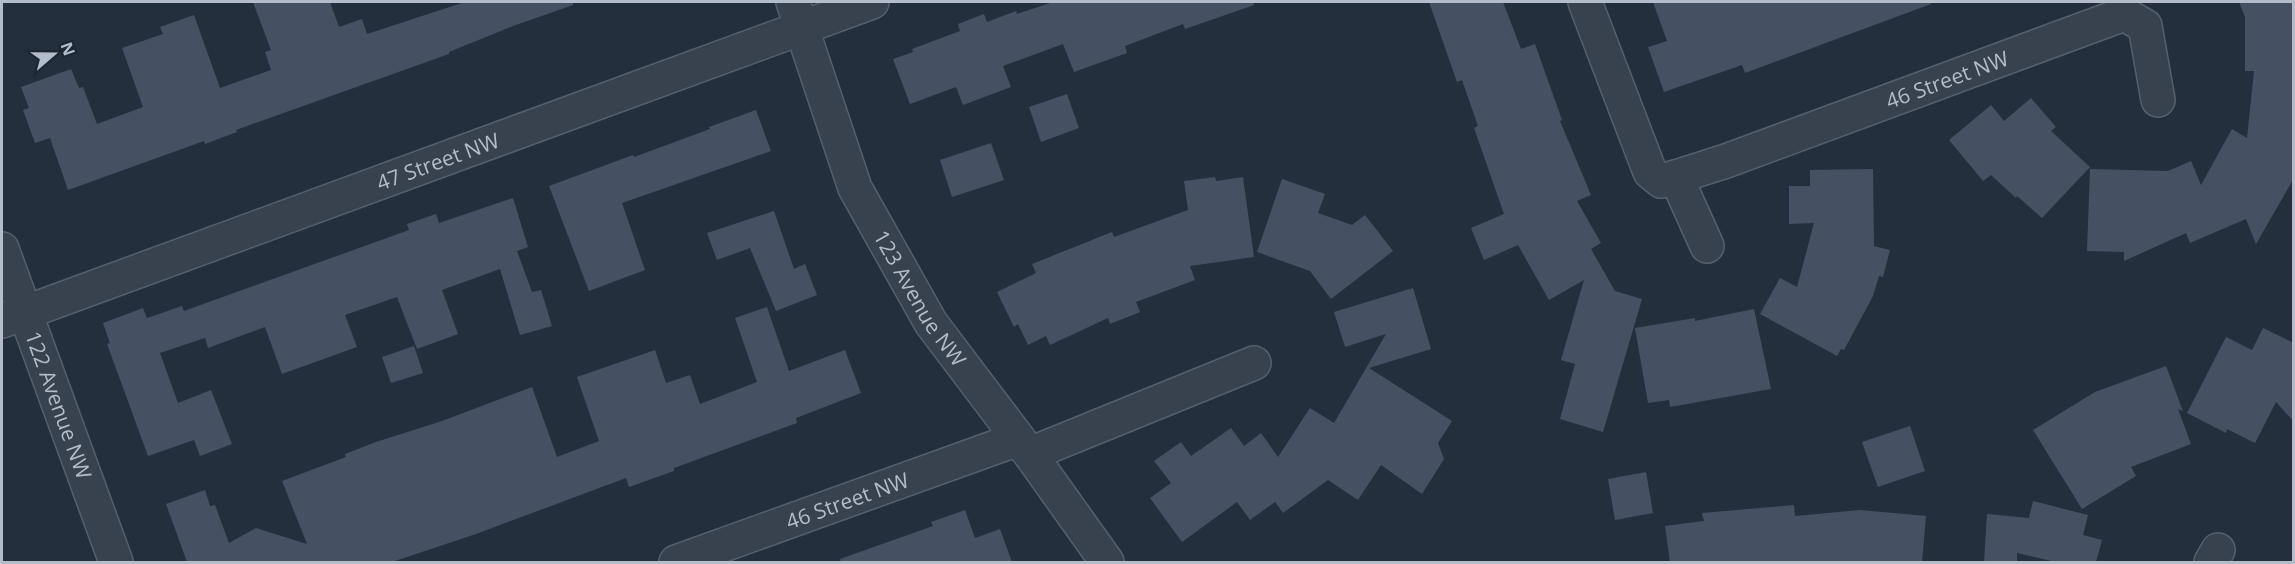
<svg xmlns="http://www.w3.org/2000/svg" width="2295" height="564" font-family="'Open Sans',sans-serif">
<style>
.building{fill:#455162}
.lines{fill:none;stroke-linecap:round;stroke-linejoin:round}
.minor-casing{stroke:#565f6c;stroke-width:36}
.minor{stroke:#38414e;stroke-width:33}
.labels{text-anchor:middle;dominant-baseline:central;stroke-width:6;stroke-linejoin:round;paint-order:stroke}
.street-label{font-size:21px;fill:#b4bcc9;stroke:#1d2633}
</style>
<rect width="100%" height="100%" fill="#242f3e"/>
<path class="building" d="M253,2H330L339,27L362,19L367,34L465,2H573V5L513,26L449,52V54L236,130L237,132L205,144L204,141L68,190L50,138L35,143L23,110L29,108L21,87L71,69L79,88L83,87L97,124L143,107L122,48L163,34L160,27L194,15L220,88L271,70L265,52L271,50Z
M1053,2H1253L1254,5L1185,29L1183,24L1125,46L1127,53L1074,72L1063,44L1003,66L1011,87L963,105L956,87L910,104L893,59L913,52L912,49L960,31L958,24L984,14L987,22L1016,11L1017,14Z
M1429,2H1503L1521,49L1535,44L1562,120L1560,121L1591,195L1577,201L1601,243L1591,249L1615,291L1642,299L1603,432L1560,419L1575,364L1561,360L1584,280L1549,300L1518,245L1484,260L1471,228L1504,214L1474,128L1478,126L1462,80L1457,82Z
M1653,2H1931V4L1745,73L1742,65L1664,92L1648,47L1667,41Z
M2239,2H2294V178L2256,244L2246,219L2190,243L2186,233L2124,261V252L2087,251L2090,169L2168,171L2191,161L2201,185L2232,129L2247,138L2254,71H2245V17Z
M1067,94L1079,128L1041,142L1029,107Z
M2031,98L2056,127L2051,131L2090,167L2042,218L2017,196L2016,198L1991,175L1983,181L1949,140L1991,105L2004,121Z
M756,110L771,151L622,203L645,270L589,291L549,186L633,155L634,157L710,129L709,127Z
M991,143L1004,180L952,197L940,160Z
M1873,169L1874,246L1890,250L1883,277L1879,276L1873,296L1844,350L1841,349L1837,356L1760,314L1780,278L1797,287L1814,223L1789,224V186H1810V170Z
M1215,177L1216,181L1243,177L1254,257L1190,266L1195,280L1136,302L1140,312L1110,324L1108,318L1050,345L1046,336L1028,345L1018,324L1014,327L997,292L1036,273L1032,264L1112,232L1114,237L1188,210L1184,181Z
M1282,179L1325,194L1318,213L1352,225L1365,215L1393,251L1331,299L1310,271L1257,252Z
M513,198L528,247L517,251L532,292L541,290L552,326L520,335L500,269L442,290L458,334L417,349L397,297L345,315L357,347L282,374L265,327L208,348L205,338L160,353L178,403L211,390L232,444L200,456L194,440L148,456L107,344L110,343L103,323L143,308L147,318L182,306L184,311L409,230L407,224L436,214L439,223Z
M774,211L794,269L805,264L817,295L776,311L750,248L717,260L707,233Z
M1413,288L1431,349L1369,368L1452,421L1438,443L1444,459L1422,494L1381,465L1358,500L1328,480L1283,513L1275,502L1250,520L1237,502L1182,542L1150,498L1171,483L1154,461L1181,442L1191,456L1231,428L1244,446L1261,433L1278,457L1310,408L1334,423L1386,334L1345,347L1334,312Z
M767,307L789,371L845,350L861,393L796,418L797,423L674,468V471L629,487L626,478L476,534L392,562H187L166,504L205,490L210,506L215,505L229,543L256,528L307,544L282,481L346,457L345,454L376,442L442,421L532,387L557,457L599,441L577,377L655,350L666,383L690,375L700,404L757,382L735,318Z
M1754,309L1771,389L1670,407L1669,400L1648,403L1635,328L1695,318V321Z
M2263,328L2294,343V422L2276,402L2255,443L2227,429L2226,433L2187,413L2226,337L2252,350Z
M414,346L423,373L391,383L382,357Z
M2166,366L2183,411L2178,409L2191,444L2131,467L2136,476L2082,509L2033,430L2095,392Z
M1910,426L1925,471L1878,487L1862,442Z
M1646,472L1653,513L1615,520L1608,479Z
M2033,501L2088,515L2083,535L2102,540L2096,562H2056L2017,553V562H1984L1987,514L2029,518Z
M1794,505L1795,516L1860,510L1926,516L1922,562H1670L1665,526L1704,521L1702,513Z
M965,510L975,538L1000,529L1012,562H841L840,559L933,526L931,522Z"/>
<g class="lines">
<defs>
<g id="minor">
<path id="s1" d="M793,2L855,188L882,236L931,323L1030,454L1107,562"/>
<path d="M1585,2L1650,172L1661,181L1676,177L1707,246"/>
<path id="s2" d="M1676,177L1726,161L2124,14L2145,26L2158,100"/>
<path id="s3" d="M2,249L116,562"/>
<path id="s4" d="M2,321L872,2"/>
<path d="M1030,454L1254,363"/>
<path id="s5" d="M676,562L1018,439"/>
<path d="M2211,562L2218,550"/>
</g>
</defs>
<use href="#minor" class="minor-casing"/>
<use href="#minor" class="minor"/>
</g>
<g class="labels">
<g class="street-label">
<text stroke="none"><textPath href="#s2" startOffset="288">46 Street NW</textPath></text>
<text stroke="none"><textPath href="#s4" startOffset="464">47 Street NW</textPath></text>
<text stroke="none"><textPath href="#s1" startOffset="324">123 Avenue NW</textPath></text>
<text stroke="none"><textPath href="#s3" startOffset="166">122 Avenue NW</textPath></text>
<text stroke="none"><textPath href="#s5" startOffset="182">46 Street NW</textPath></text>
</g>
</g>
<rect width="2295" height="564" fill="none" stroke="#b4bcc9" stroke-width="6"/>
<g transform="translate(54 54) rotate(70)" stroke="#1d2633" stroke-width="4.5" paint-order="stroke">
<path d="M0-4.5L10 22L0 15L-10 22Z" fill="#b4bcc9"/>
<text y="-9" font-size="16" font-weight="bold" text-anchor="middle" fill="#b4bcc9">N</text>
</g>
</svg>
